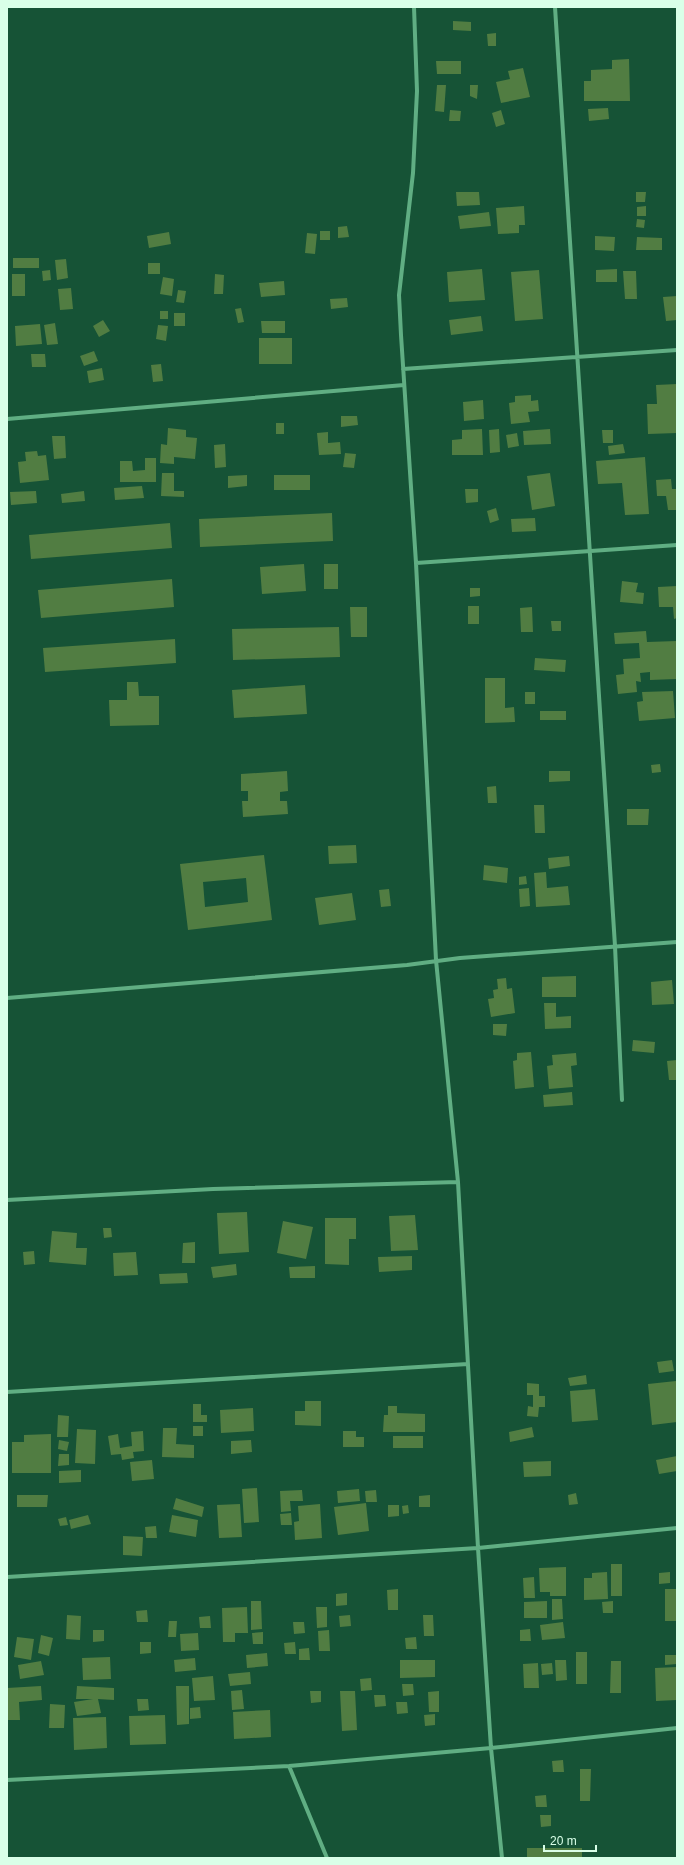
<svg xmlns="http://www.w3.org/2000/svg" width="684" height="1865" font-family="Helvetica,sans-serif">
<style>
.building{fill:#517d42;fill-rule:evenodd}
.lines{fill:none;stroke-linecap:round;stroke-linejoin:round}
.street{stroke:#60ae83;stroke-width:4}
</style>
<rect width="100%" height="100%" fill="#165336"/>
<path class="building" d="M453,21L471,22V31L453,30Z
M496,33V46H488L487,34Z
M629,59L630,101H584V81H591V70L612,69V60Z
M436,61H461V74H437Z
M523,68L530,97L501,103L496,82L510,79L508,71Z
M437,85H446L444,112L435,111Z
M470,85H478L477,99L470,96Z
M608,108L609,119L589,121L588,109Z
M450,110L461,111L460,121H449Z
M501,110L505,124L496,127L492,113Z
M456,192H479L480,205L457,206Z
M636,192H646L645,202H636Z
M524,206L525,225H519V233L498,234L496,208Z
M646,206V216H637V207Z
M489,212L491,226L460,229L458,216Z
M637,219L645,220L644,228L636,227Z
M347,226L349,237L338,238V227Z
M320,231H330V240H320Z
M169,232L171,244L149,248L147,236Z
M307,233L317,234L315,254L305,253Z
M595,236L615,237L614,251L595,250Z
M637,237L662,238V250H636Z
M13,258H39V268H13Z
M66,259L68,278L57,280L55,260Z
M148,263H160V274H148Z
M482,269L485,300L449,302L447,272Z
M617,269V282H596V270Z
M50,270L51,280L43,281L42,271Z
M539,270L543,319L515,321L511,272Z
M623,271H636L637,299H625Z
M12,274H25V296H12Z
M215,274L224,275L223,294H214Z
M163,277L174,279L172,296L160,294Z
M284,281L285,295L261,297L259,283Z
M71,288L73,309L60,310L58,289Z
M178,290L186,291L184,303L176,302Z
M677,296V320L666,321L663,297Z
M347,298L348,307L331,309L330,299Z
M241,308L244,322L238,323L235,309Z
M160,311H168V319H160Z
M174,313H185V326H174Z
M481,316L483,331L451,335L449,320Z
M103,320L110,331L99,337L93,326Z
M261,321H285V333H262Z
M55,323L58,344L47,345L44,325Z
M40,324L42,344L16,346L15,326Z
M158,325L168,326L166,341L156,339Z
M259,338H292V364H259Z
M94,351L98,361L84,366L80,356Z
M31,354H45L46,367H32Z
M161,364L163,381L153,382L151,365Z
M102,368L104,380L89,383L87,371Z
M677,384V433L648,434L647,404H657L656,385Z
M531,395V401L538,400L539,411L528,412L530,422L511,424L509,403L515,402V396Z
M483,400L484,419L464,421L463,402Z
M341,416H357L358,425L341,427Z
M276,423H284V434H276Z
M168,428L186,430V437L197,438L195,459L174,457V464L160,463L161,444L167,445Z
M482,429L483,455H452V440L462,439V430Z
M499,429L500,452L490,453L489,430Z
M550,429L551,444L524,445L523,431Z
M602,430H613V443H603Z
M328,432V443L340,442L341,454L319,455L317,433Z
M517,433L519,446L508,448L506,435Z
M52,436H65L66,458L54,459Z
M225,444L226,467L215,468L214,445Z
M623,444L625,453L609,455L608,446Z
M37,451L38,456L46,455L49,480L20,483L18,462L26,461L25,452Z
M345,453L356,454L354,468L343,467Z
M645,457L649,514L625,515L622,483L598,484L596,461Z
M145,458H156V482H120V461H132L133,471L145,470Z
M162,473H174V491H184V497L161,496Z
M550,473L555,506L532,510L527,476Z
M247,475V486L228,488V476Z
M274,475H310V490H274Z
M671,479L672,489H677V510H668L666,496H657L656,480Z
M142,486L144,498L115,500L114,488Z
M465,489H478V502L466,503Z
M36,491L37,503L11,505L10,492Z
M84,491L85,501L62,503L61,494Z
M496,508L499,520L490,523L487,511Z
M332,513L333,541L200,547L199,519Z
M535,518L536,531L512,532L511,519Z
M170,523L172,548L31,559L29,535Z
M304,564L306,591L262,594L260,567Z
M324,564H338V589H324Z
M172,579L174,607L41,618L38,590Z
M622,581L638,583L636,592L644,593L643,604L620,602Z
M677,586V618L674,619L673,607H659L658,587Z
M470,588H480V596L470,597Z
M468,606H479V624H468Z
M350,607H367V637H351Z
M532,607L533,632H521L520,608Z
M551,621H561V631H552Z
M339,627L340,657L233,660L232,629Z
M646,631L647,642L677,641L676,679L650,680V672L640,673L641,682L636,681L637,692L618,694L616,675L624,674L623,659L640,658L639,643L615,644L614,633Z
M175,639L176,663L45,672L43,648Z
M535,658L566,660L565,672L534,670Z
M485,678H505V708L514,707L515,722L485,723Z
M127,682H138L139,696H159V725L110,726L109,700H127Z
M305,685L307,714L234,718L232,690Z
M673,691L675,718L639,721L637,702L643,701L642,692Z
M525,692H535V704H525Z
M540,711H566V720H540Z
M660,764L661,772L652,773L651,765Z
M287,771L288,791L280,792V801H287L288,814L243,817L242,801H248V791H241V774Z
M549,771H570V781L549,782Z
M496,786L497,803H488L487,787Z
M534,805H544L545,833H535Z
M627,809H649L648,825H627Z
M356,845L357,863L329,864L328,846Z
M264,855L272,920L188,930L180,864ZM246,878L248,902L205,907L203,882Z
M569,856L570,866L549,869L548,858Z
M484,865L508,868L507,883L483,880Z
M546,872L547,888L568,886L570,905L536,907L534,873Z
M526,876L527,884L519,885V877Z
M529,888L530,906L520,907L519,889Z
M389,889L391,906L381,907L379,890Z
M352,893L356,920L319,925L315,898Z
M576,976V997H542V977Z
M506,978L507,989L512,988L515,1013L491,1017L488,999L494,998L493,990L498,989L497,979Z
M672,980L674,1004L652,1005L651,982Z
M544,1003H556V1017L571,1016V1028L545,1029Z
M493,1024H507L506,1036L493,1035Z
M633,1040L655,1042L654,1053L632,1051Z
M531,1052L534,1087L515,1089L513,1061L517,1060V1053Z
M576,1053L577,1065L571,1066L573,1087L549,1089L547,1066L553,1065L552,1055Z
M677,1060V1080H669L667,1061Z
M572,1092L573,1105L544,1107L543,1095Z
M247,1212L249,1252L219,1254L217,1213Z
M415,1215L418,1250L391,1251L389,1216Z
M325,1218H356V1239H349V1265L325,1264Z
M283,1221L313,1227L306,1259L277,1253Z
M103,1228H111L112,1237L104,1238Z
M52,1231L77,1233L76,1248H87L86,1265L49,1262Z
M195,1242V1263H182L183,1243Z
M34,1251L35,1264L24,1265L23,1252Z
M136,1252L138,1275L114,1276L113,1253Z
M412,1256V1270L379,1272L378,1257Z
M236,1264L237,1275L213,1278L211,1267Z
M315,1266V1278H290L289,1267Z
M187,1273L188,1283L160,1284L159,1274Z
M672,1360L674,1371L659,1373L657,1362Z
M586,1375L587,1384L570,1386L568,1378Z
M676,1381L677,1422L652,1425L648,1384Z
M527,1383L539,1384V1396H545V1407H539L538,1417L527,1416L528,1406L533,1407V1395H527Z
M595,1389L598,1420L572,1422L570,1391Z
M305,1401H321V1426L295,1425V1411H305Z
M193,1404H201V1415H207V1422H193Z
M388,1406H397V1413L425,1414V1432H383L384,1415H388Z
M253,1408L254,1431L221,1433L220,1410Z
M58,1415L69,1416L68,1437H57Z
M193,1426H203V1436H193Z
M532,1427L534,1437L510,1442L509,1432Z
M163,1428H177L176,1444L194,1445V1458L162,1457Z
M77,1429L96,1430L95,1464L75,1463Z
M143,1431L144,1451L133,1452L134,1458L122,1460L121,1454L111,1455L108,1436L118,1434L120,1448L132,1446L131,1432Z
M343,1431H356V1437H364V1447H343Z
M51,1434V1473H12V1442H24V1435Z
M393,1436H423V1448H393Z
M59,1440L69,1442L67,1451L58,1449Z
M251,1440L252,1452L231,1454V1441Z
M59,1454H69V1465L58,1466Z
M677,1456V1471L659,1474L656,1460Z
M152,1460L154,1479L132,1481L130,1462Z
M551,1461V1476L524,1477L523,1462Z
M81,1470V1482L59,1483V1471Z
M257,1488L259,1522L244,1523L242,1489Z
M359,1489L360,1501L338,1503L337,1491Z
M302,1490L303,1501H290L291,1511L281,1512L280,1491Z
M376,1490L377,1502H366L365,1491Z
M576,1493L578,1504L569,1505L568,1495Z
M17,1495H48L47,1507H17Z
M430,1495V1507H419V1496Z
M176,1498L204,1507L202,1517L173,1509Z
M366,1503L369,1531L338,1535L334,1507Z
M240,1504L242,1537L219,1538L217,1505Z
M320,1504L322,1538L295,1540L294,1522L299,1521L298,1506Z
M388,1505H399V1516L388,1517Z
M408,1505L409,1513L403,1514L402,1506Z
M291,1513L292,1525H281L280,1514Z
M88,1515L91,1524L71,1529L69,1520Z
M172,1515L198,1520L196,1537L169,1532Z
M66,1517L68,1525L60,1526L58,1519Z
M156,1526L157,1538H146L145,1527Z
M123,1536L143,1537L142,1556L123,1555Z
M611,1564H622V1596H611Z
M566,1567V1596H550V1592H540L539,1568Z
M607,1572L608,1599L584,1600V1578H592V1573Z
M670,1572V1583L659,1584V1573Z
M534,1577L535,1598H524L523,1578Z
M398,1589V1610H388L387,1590Z
M665,1589H676V1621H665Z
M347,1593V1605L336,1606V1594Z
M552,1599H562L563,1619L552,1620Z
M251,1601H261L262,1629L251,1630Z
M547,1601V1618H524V1602Z
M613,1601V1613H603L602,1602Z
M247,1607L248,1633H235V1642H223L222,1608Z
M316,1607H327V1627L317,1628Z
M147,1610L148,1622H137L136,1611Z
M67,1615L81,1616L80,1640L66,1639Z
M350,1615L351,1626L340,1627L339,1616Z
M423,1615H433L434,1636H424Z
M210,1616L211,1628H200L199,1617Z
M169,1621H177L176,1637H168Z
M293,1622H304L305,1633L294,1634Z
M563,1622L565,1638L542,1640L540,1625Z
M530,1629L531,1641H520V1630Z
M93,1630H104V1641L93,1642Z
M329,1630L330,1651H319L318,1631Z
M263,1632V1644H253L252,1633Z
M198,1633L199,1650L181,1651L180,1634Z
M41,1635L53,1638L49,1656L38,1653Z
M17,1637L34,1639L31,1660L14,1657Z
M416,1637L417,1649H406L405,1638Z
M140,1642H151V1653L140,1654Z
M295,1642L296,1654H285L284,1643Z
M309,1648L310,1660H299V1649Z
M576,1652H587V1684H576Z
M267,1653L268,1666L247,1668L246,1655Z
M665,1655H677V1664L665,1665Z
M110,1657L111,1679L83,1680L82,1658Z
M195,1658L196,1670L175,1672L174,1660Z
M400,1660H435V1677L400,1678Z
M555,1660H566L567,1680L556,1681Z
M41,1661L44,1675L20,1679L18,1665Z
M611,1661H621V1693H610Z
M538,1663L539,1688H524L523,1664Z
M552,1663L553,1674L542,1675L541,1664Z
M677,1667V1700L656,1701L655,1668Z
M250,1672L251,1684L230,1686L228,1674Z
M213,1676L215,1700L194,1701L192,1678Z
M371,1678L372,1690L361,1691L360,1679Z
M402,1684H413L414,1695L403,1696Z
M41,1686L42,1700L19,1702L20,1720H7V1688Z
M77,1686L114,1688V1700L98,1699L101,1713L77,1716L74,1702L93,1699H76Z
M176,1686H189V1724L177,1725Z
M242,1690L244,1709L232,1710L231,1691Z
M310,1691H321V1702L311,1703Z
M340,1691H355L357,1730L342,1731Z
M439,1691V1712H429L428,1692Z
M374,1695H385L386,1706L375,1707Z
M137,1699H148L149,1710L138,1711Z
M396,1702H407L408,1713L397,1714Z
M50,1704L65,1705L64,1728H49Z
M200,1707L201,1718L190,1719V1708Z
M270,1710L271,1737L234,1739L233,1712Z
M435,1714V1725L425,1726L424,1715Z
M165,1715L166,1744L130,1745L129,1716Z
M106,1717L107,1748L74,1750L73,1718Z
M563,1760L564,1772H553L552,1761Z
M580,1769H591L590,1801H580Z
M546,1795L547,1807H536L535,1796Z
M540,1815H551V1826L541,1827Z
M527,1848H582V1858H527Z"/>
<g class="lines">
<path class="street" d="M414,7L417,91L413,173L399,295L401,335L416,563L436,960L458,1182L478,1548L491,1748L502,1858
M555,7L615,946L622,1100
M403,369L677,350
M7,419L404,385
M416,563L677,545
M7,998L407,965L460,958L677,942
M7,1200L213,1189L458,1182
M7,1392L468,1364
M7,1577L478,1548L677,1528
M289,1766L327,1858
M7,1780L289,1766L491,1748L677,1728"/>
</g>
<rect width="684" height="1865" fill="none" stroke="#d9ffe8" stroke-width="16"/>
<path d="M544 1845v6h52v-6" fill="none" stroke="#d9ffe8" stroke-width="2"/>
<text x="550" y="1845" font-size="12" fill="#d9ffe8" stroke="#165336" stroke-width="3" paint-order="stroke">20 m</text>
</svg>
